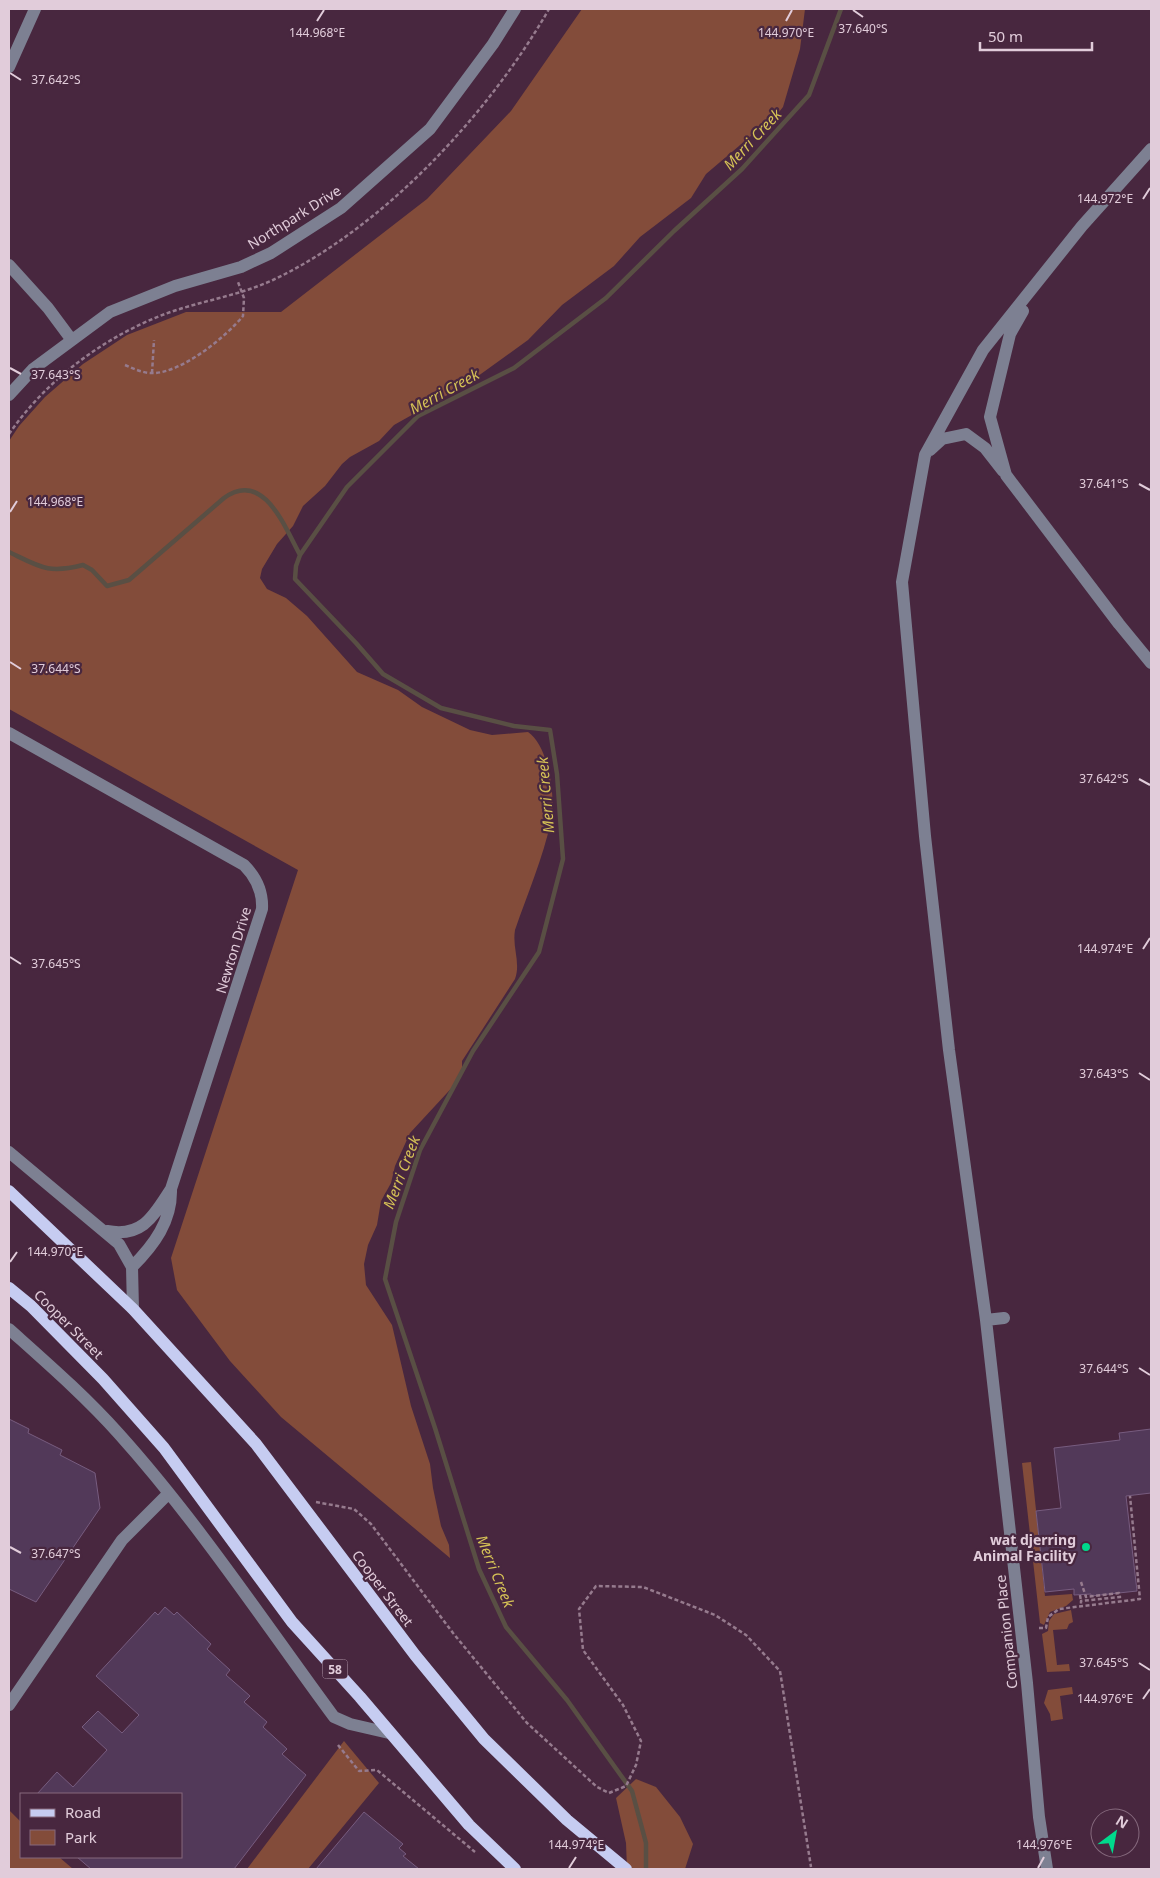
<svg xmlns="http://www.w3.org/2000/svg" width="1160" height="1878" font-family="'Noto Sans',sans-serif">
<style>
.green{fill:#834c3a}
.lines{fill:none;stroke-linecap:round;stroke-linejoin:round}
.stream{stroke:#594f44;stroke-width:4.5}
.building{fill:#523959;stroke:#775c7f}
.path{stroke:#967b8e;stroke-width:2.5;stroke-dasharray:4 2.5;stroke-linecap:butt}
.minor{stroke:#7d8092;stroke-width:12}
.major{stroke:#c6ccf1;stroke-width:12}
.ticks{fill:none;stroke:#e1ccda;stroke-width:2}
.poi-dot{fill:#00d98c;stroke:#48273f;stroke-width:2}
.labels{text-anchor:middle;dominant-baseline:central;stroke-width:4.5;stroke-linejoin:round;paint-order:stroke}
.shield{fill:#48273f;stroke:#b39aac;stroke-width:1}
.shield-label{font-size:12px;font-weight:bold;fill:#e1ccda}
.street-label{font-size:14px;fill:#e1ccda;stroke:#48273f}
.poi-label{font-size:14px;font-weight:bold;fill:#e1ccda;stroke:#48273f;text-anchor:end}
.water-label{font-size:15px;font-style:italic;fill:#d6c256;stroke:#48273f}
.ticks-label{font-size:12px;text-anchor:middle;fill:#e1ccda;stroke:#48273f;stroke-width:4.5;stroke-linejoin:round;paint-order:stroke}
</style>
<rect width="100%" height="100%" fill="#48273f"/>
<path class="green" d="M582,9H805L800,49L783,107L779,112L706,174L691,198L640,237L614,266L562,305L528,340L467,384L394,425L379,441L350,457L342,464L325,486L303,506L293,526L277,544L262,569L260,578L267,589L286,598L307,616L357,672L398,690L422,707L470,730L492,735L528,732C549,746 556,798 551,821C543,858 527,895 515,930C512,948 521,962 515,979L462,1061V1074L459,1080L410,1133L395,1166L391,1183L381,1201L377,1225L368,1245L364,1264L366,1285L392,1325L411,1406L430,1464L433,1488L441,1526L449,1545L450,1558L281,1417L230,1361L177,1290L171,1258L298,870L9,709V441L19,426L45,397L83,364L127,335L186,312H281L427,199L511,111Z
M1031,1462L1045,1596L1072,1594L1073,1600L1066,1606L1050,1612L1044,1625L1040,1623L1022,1463Z
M1071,1610L1073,1622L1069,1624L1067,1629L1053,1630L1057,1665L1069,1664L1070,1671L1047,1672L1042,1634L1048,1631L1049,1621L1054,1614Z
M1072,1687L1073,1694L1060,1696L1063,1719L1051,1721L1050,1714L1044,1703L1048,1690Z
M344,1741L379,1783L308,1869H247Z
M636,1779L656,1787L680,1817L693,1844L685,1869H627L626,1843L616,1798Z
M9,1810L21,1822V1857H59L73,1869H9Z"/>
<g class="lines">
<path class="stream" d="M9,552C40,567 48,574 83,565L92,570L107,586L129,580L224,498C264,469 285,528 300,555
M646,1869V1843L632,1791L567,1700L506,1627L479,1569L435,1428L385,1279L396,1222L420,1150L473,1051L539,952L563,859L557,774L550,730L514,726L441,708L383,674L356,643L295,579L296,566L300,555L347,487L418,416L514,368L606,298L674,231L742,169L809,95L841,9"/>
</g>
<path class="building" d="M9,1419L29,1429L28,1433L62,1450L60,1455L95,1473L100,1508L36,1602L9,1589Z
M1151,1429V1493L1126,1496L1137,1591L1091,1596V1594L1074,1595V1589L1045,1592L1036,1511L1061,1508L1054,1448L1120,1440L1119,1433Z
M165,1607L174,1615L177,1612L211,1644L207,1649L230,1670L226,1675L250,1696L244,1702L267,1722L263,1727L287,1749L282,1754L306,1775L234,1869H91L77,1857H181V1794H37L57,1772L73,1787L107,1750L82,1727L98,1711L122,1733L139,1715L96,1676L155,1612L158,1615Z
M364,1812L403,1844L399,1848L406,1854L403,1856L419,1869H316Z"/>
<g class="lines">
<path class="path" d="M125,365C134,369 143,373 152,373C180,374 226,337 243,316L244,298L238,282
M152,373L154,340
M9,434C46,380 104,337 165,314C200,301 238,296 273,280C383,228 489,114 549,9
M316,1502L354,1509L371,1524L453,1633L527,1723L597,1787L609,1793L626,1786L636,1765L641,1741L623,1705L583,1650L579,1609L596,1586L643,1587L715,1615L746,1635L780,1671L811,1867
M1081,1582L1086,1597L1119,1593L1120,1597L1081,1601V1605
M1080,1595L1081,1601
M1039,1628H1046L1048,1617L1059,1609L1140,1599L1130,1496
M338,1745L359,1771L377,1770L475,1852"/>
<path class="minor" d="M9,67L35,9
M9,265L48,308L71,339
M1023,311L1010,334L990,417L1006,475L1119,624L1151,663
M9,395L33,369L110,312L175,286L241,267L271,253L341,208L430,129L493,44L515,9
M930,450L942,439L966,434L985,448L1003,471
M9,733L244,865C256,877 263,891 262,909L171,1189C154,1215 143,1238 107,1231
M9,1152L119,1244L132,1267L133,1309
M132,1267C154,1245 172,1221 171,1189
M986,1320L1004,1318
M9,1329C47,1363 85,1396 119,1434C198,1522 264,1622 334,1717L350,1724L389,1733
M9,1705L122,1540L168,1494
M1047,1869L1039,1817L1027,1683L986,1320L949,1050L925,836L902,582L925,455L983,350L1082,226L1151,149"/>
<path class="major" d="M9,1191L133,1309L256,1444L415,1655L484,1739L567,1820L626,1869
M9,1288L31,1306L103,1379L164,1448L292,1622L360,1697L469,1825L515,1869"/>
</g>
<path class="ticks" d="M853,10L863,17M317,21L324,10M786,21L792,10M10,73L21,80M1143,199L1150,188M10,368L21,374M1139,484L1150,490M10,512L17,501M10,662L21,669M1139,779L1150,785M1143,949L1150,938M10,957L21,964M1139,1073L1150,1080M10,1262L17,1252M1139,1368L1150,1375M10,1547L21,1553M1139,1663L1150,1670M1143,1699L1150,1689M569,1868L576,1857M1038,1868L1044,1857"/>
<circle class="poi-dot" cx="1086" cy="1547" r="5"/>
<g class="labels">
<rect class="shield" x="322.5" y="1659.5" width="25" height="19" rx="4"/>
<g class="shield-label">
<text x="335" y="1669">58</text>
</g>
<g class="street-label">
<text transform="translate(294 217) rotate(-32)">Northpark Drive</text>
<text transform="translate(233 950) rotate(-73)">Newton Drive</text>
<text transform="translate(69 1324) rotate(45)">Cooper Street</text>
<text transform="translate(383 1588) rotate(53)">Cooper Street</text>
<text transform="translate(1006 1632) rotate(-96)">Companion Place</text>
</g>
<g class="poi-label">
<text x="1076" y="1539">wat djerring<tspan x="1076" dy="16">Animal Facility</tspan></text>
</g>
<g class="water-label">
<text transform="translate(752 139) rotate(-47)">Merri Creek</text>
<text transform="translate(444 391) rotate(-29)">Merri Creek</text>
<text transform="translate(545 795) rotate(-95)">Merri Creek</text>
<text transform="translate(401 1172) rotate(-69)">Merri Creek</text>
<text transform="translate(496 1571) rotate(68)">Merri Creek</text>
</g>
</g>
<g class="ticks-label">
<text x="863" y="33">37.640°S</text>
<text x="317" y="37">144.968°E</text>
<text x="786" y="37">144.970°E</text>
<text x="56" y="84">37.642°S</text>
<text x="1105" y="203">144.972°E</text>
<text x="56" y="379">37.643°S</text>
<text x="1104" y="488">37.641°S</text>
<text x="55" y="506">144.968°E</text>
<text x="56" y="673">37.644°S</text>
<text x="1104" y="783">37.642°S</text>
<text x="1105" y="953">144.974°E</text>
<text x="56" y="968">37.645°S</text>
<text x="1104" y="1078">37.643°S</text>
<text x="55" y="1256">144.970°E</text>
<text x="1104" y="1373">37.644°S</text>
<text x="56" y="1558">37.647°S</text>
<text x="1104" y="1667">37.645°S</text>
<text x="1105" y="1703">144.976°E</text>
<text x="576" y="1849">144.974°E</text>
<text x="1044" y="1849">144.976°E</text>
</g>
<rect width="1160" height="1878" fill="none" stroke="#e1ccda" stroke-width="20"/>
<rect x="20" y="1793" width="162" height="65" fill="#48273f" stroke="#85697d"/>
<rect x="30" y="1809" width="25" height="8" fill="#c6ccf1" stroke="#85697d"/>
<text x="65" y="1818" font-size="15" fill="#e1ccda">Road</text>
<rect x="30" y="1830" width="25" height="15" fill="#834c3a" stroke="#85697d"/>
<text x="65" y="1843" font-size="15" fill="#e1ccda">Park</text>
<g transform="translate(1115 1833) rotate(32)"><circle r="24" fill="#48273f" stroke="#85697d"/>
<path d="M0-4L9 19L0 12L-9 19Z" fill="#00d98c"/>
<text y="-8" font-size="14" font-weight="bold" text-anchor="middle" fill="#e1ccda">N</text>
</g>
<path d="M980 42v8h112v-8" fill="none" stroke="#e1ccda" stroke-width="2.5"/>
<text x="988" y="42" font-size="15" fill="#e1ccda" stroke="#48273f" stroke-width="4" paint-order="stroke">50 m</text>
</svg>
